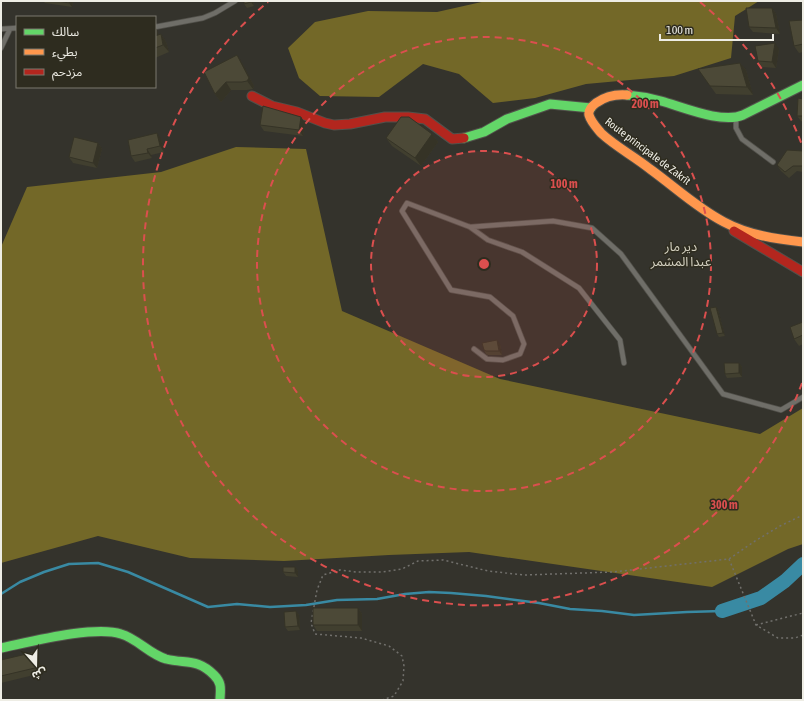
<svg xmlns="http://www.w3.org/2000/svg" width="804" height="701" font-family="'Asap Condensed','Noto Sans Arabic',sans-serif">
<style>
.forest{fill:#736828}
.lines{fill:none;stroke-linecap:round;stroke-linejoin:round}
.stream{stroke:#398aa3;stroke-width:2.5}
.river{stroke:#398aa3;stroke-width:14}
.lane-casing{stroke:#52514b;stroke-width:6}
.fast-casing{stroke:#52514b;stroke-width:11}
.slow-casing{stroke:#52514b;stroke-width:11}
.jam-casing{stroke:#52514b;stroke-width:11}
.path{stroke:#71706c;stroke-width:1.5;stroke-dasharray:2 3;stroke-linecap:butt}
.lane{stroke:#6f6e68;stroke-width:4.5}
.fast{stroke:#63d668;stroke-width:9}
.slow{stroke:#ff974d;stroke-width:9}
.jam{stroke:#b3261e;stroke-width:9}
.wall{fill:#413f2f}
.shaded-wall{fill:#353326}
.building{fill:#4c4937;stroke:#353326}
.ring{fill:none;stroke:#db4f4e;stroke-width:2;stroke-dasharray:7 5}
.labels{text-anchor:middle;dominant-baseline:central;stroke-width:3;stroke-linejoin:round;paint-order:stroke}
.street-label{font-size:11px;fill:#eeede5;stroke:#2e2c1f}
.quarter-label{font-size:13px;fill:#d4d1c1;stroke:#2e2c1f}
.centre{fill:#db4f4e;stroke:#2e2c1f;stroke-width:2}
.ring-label{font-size:12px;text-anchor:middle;font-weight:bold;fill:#db4f4e;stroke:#2e2c1f;stroke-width:3;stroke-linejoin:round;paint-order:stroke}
</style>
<rect width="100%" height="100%" fill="#34332c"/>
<path class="forest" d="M486,1H759L735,16L731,58L674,76L586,84L535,98L493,103L459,74L423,64L379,97L320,96L299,78L288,48L315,22L368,11L437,12Z
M236,147L306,149L342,311L500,379L760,434L803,408V544L788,549L712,587L469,552L389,555L284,561L190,558L98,536L1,563V247L27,187L161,172Z"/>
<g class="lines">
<path class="stream" d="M1,594L20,582L44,572L69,564L98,563L128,572L208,607L237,604L270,607L306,605L337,600L377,599L405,594L429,592L451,593L486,596L539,603L570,609L602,611L634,615L687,612L722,611"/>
<path class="river" d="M722,611L761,598L785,581L803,564"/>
<defs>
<path id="lane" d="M155,27L203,18L215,13L235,1
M1,29L17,28
M1,48L10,29
M736,117V128L742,139L773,162
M470,227L488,240L522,252L579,288L620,340L624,363
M474,349L487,359L503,360L520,354L524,344L513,316L490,297L451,290L402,211L407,203L470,227L553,221L592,228L621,254L723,394L781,410L803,397"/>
<path id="fast" d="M627,95C639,96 650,98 661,101C683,107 722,124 743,115L803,85
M464,138L484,132L507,119L550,104L591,108
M1,648C30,642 95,625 121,634C138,639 149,654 166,659C186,664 197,658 214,675C217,678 219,680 220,685C221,690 220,695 220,700"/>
<path id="slow" d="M627,95C615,94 606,96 596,103C592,106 588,110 589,115C591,122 597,128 601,133C616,147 634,156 650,169C675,187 697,208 724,222C748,235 776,239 803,242"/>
<path id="jam" d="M252,96L272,106L297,112L325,123L334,125L350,124L385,117H408L425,119L452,139L464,138
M734,231L803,272"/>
</defs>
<use href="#lane" class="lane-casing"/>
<use href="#fast" class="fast-casing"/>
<use href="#slow" class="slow-casing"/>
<use href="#jam" class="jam-casing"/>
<path class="path" d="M729,559L756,625L778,638H795L803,635
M756,625L803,613
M382,700L394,696L403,681L404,666L402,656L389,646L361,638L315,634L311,623L317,590L323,575L340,570L356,572H382L402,569L418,561L443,560L488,571L524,575L613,572L729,559L755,541L780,526L803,515"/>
<use href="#lane" class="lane"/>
<use href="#fast" class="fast"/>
<use href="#slow" class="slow"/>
<use href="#jam" class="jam"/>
</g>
<path class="wall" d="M43,1H73L72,7L45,3Z
M244,1H253L254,6L247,8L244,4Z
M772,8L776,14L780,34L753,32L749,27Z
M803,20V52L799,53L794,46Z
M155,27L157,30L158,35L161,34L166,42L169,52L155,58Z
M779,49L776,68L762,67L758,61Z
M237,55L242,63L254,86L253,89L247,90H231L221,102L215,94Z
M740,63L746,70L753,95L716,94L698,69Z
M803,99V122L801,121L797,116Z
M301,117L305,123L303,136L264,131L260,125Z
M432,134L438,142L421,166L392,146L386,138Z
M161,139L164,152L151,155L152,158L135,162L131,156Z
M98,143L102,149L97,168L73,163L69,157Z
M803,151V172L797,171L789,178L781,171L777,165Z
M716,307L718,310L725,336L719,337L717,334Z
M803,322V344L799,346L794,339Z
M500,344L502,355H488L486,354L484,350Z
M739,363L742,367V377L727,378L725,374Z
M295,567L298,571V577L286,576L283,572Z
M358,608L362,614V631H317L313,625Z
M296,611L299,615L300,630L288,631L285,627Z
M35,652L39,658L42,673L1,683V660Z"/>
<path class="shaded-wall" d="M69,1H73L72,7L69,3Z
M251,1H253L254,6L251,2Z
M772,8L776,14L780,34L776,28Z
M155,27L157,30L160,43L155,36Z
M161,34L166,42L169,52L163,45Z
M775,43L779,49L776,68L772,62Z
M237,55L242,63L254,86L253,89L247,81Z
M740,63L746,70L753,95L747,87Z
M226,82L231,90L221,102L215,94Z
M301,117L305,123L303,136L299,130Z
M157,133L161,139L164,152L160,146Z
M432,134L438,142L421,166L415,158Z
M98,143L102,149L97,168L93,163Z
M147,149L151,155L152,158L148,153Z
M716,307L718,310L725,336L723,333Z
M497,340L500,344L502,355L499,351Z
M739,363L742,367V377L739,373Z
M295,567L298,571V577L295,573Z
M358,608L362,614V631L358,625Z
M296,611L299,615L300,630L298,626Z
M35,652L39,658L42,673L39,667Z"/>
<path class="building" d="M58,1H69V3Z
M244,1H251V2L244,4Z
M746,8H772L776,28L749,27Z
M803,20V44L794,46L789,21Z
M161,34L163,45L155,48V36Z
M775,43L772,62L758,61L755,46Z
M237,55L249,78L247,81L242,82H226L215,94L204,72Z
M740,63L747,87L710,86L698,69Z
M798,98L803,99V116H797Z
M263,106L301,117L299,130L260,125Z
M401,117H409L432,134L415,158L386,138Z
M157,133L160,146L147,149L148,153L131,156L128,140Z
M74,137L98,143L93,163L69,157Z
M787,150L803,151V166H793L785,172L777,165Z
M716,307L723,333L717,334L710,308Z
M803,322V335L794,339L790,327Z
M497,340L499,351H486L484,350L482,343Z
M724,363H739V373L725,374Z
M283,567H295V573L283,572Z
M313,608H358V625H313Z
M296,611L298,626L285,627L284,612Z
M35,652L39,667L1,676V660Z"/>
<circle cx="484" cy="264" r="113" fill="#db4f4e" fill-opacity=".12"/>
<g class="ring">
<circle cx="484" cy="264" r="113"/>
<circle cx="484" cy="264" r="227"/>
<path d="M802 383A340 340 0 1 1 268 2M700 2A340 340 0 0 1 802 145"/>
</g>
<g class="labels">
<g class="street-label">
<text transform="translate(648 151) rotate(37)">Route principale de Zakrît</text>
</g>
<g class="quarter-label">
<text x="681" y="246">دير مار<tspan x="681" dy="15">عبدا المشمر</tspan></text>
</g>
</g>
<circle cx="484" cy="264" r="6" class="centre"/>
<g class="ring-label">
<text x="645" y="108">200 m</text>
<text x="564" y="188">100 m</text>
<text x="724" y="509">300 m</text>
</g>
<rect width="804" height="701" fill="none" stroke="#eeede5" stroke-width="4"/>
<rect x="16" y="16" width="140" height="72" fill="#2e2c1f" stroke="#7b796e"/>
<rect x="24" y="29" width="20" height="6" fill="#63d668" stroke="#7b796e"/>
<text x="52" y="36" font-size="12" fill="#eeede5">سالك</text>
<rect x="24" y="49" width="20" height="6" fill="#ff974d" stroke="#7b796e"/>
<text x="52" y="56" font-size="12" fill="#eeede5">بطيء</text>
<rect x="24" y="69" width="20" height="6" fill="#b3261e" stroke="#7b796e"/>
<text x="52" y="76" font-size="12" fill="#eeede5">مزدحم</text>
<g transform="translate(36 665) rotate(160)" stroke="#2e2c1f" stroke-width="3" paint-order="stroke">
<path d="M0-3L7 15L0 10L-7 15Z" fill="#eeede5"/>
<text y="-6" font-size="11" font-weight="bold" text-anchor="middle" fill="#eeede5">ش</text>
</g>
<path d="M660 34v6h113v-6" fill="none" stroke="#eeede5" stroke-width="2"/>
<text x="666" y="34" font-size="12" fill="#eeede5" stroke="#2e2c1f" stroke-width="3" paint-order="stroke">100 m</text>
</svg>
